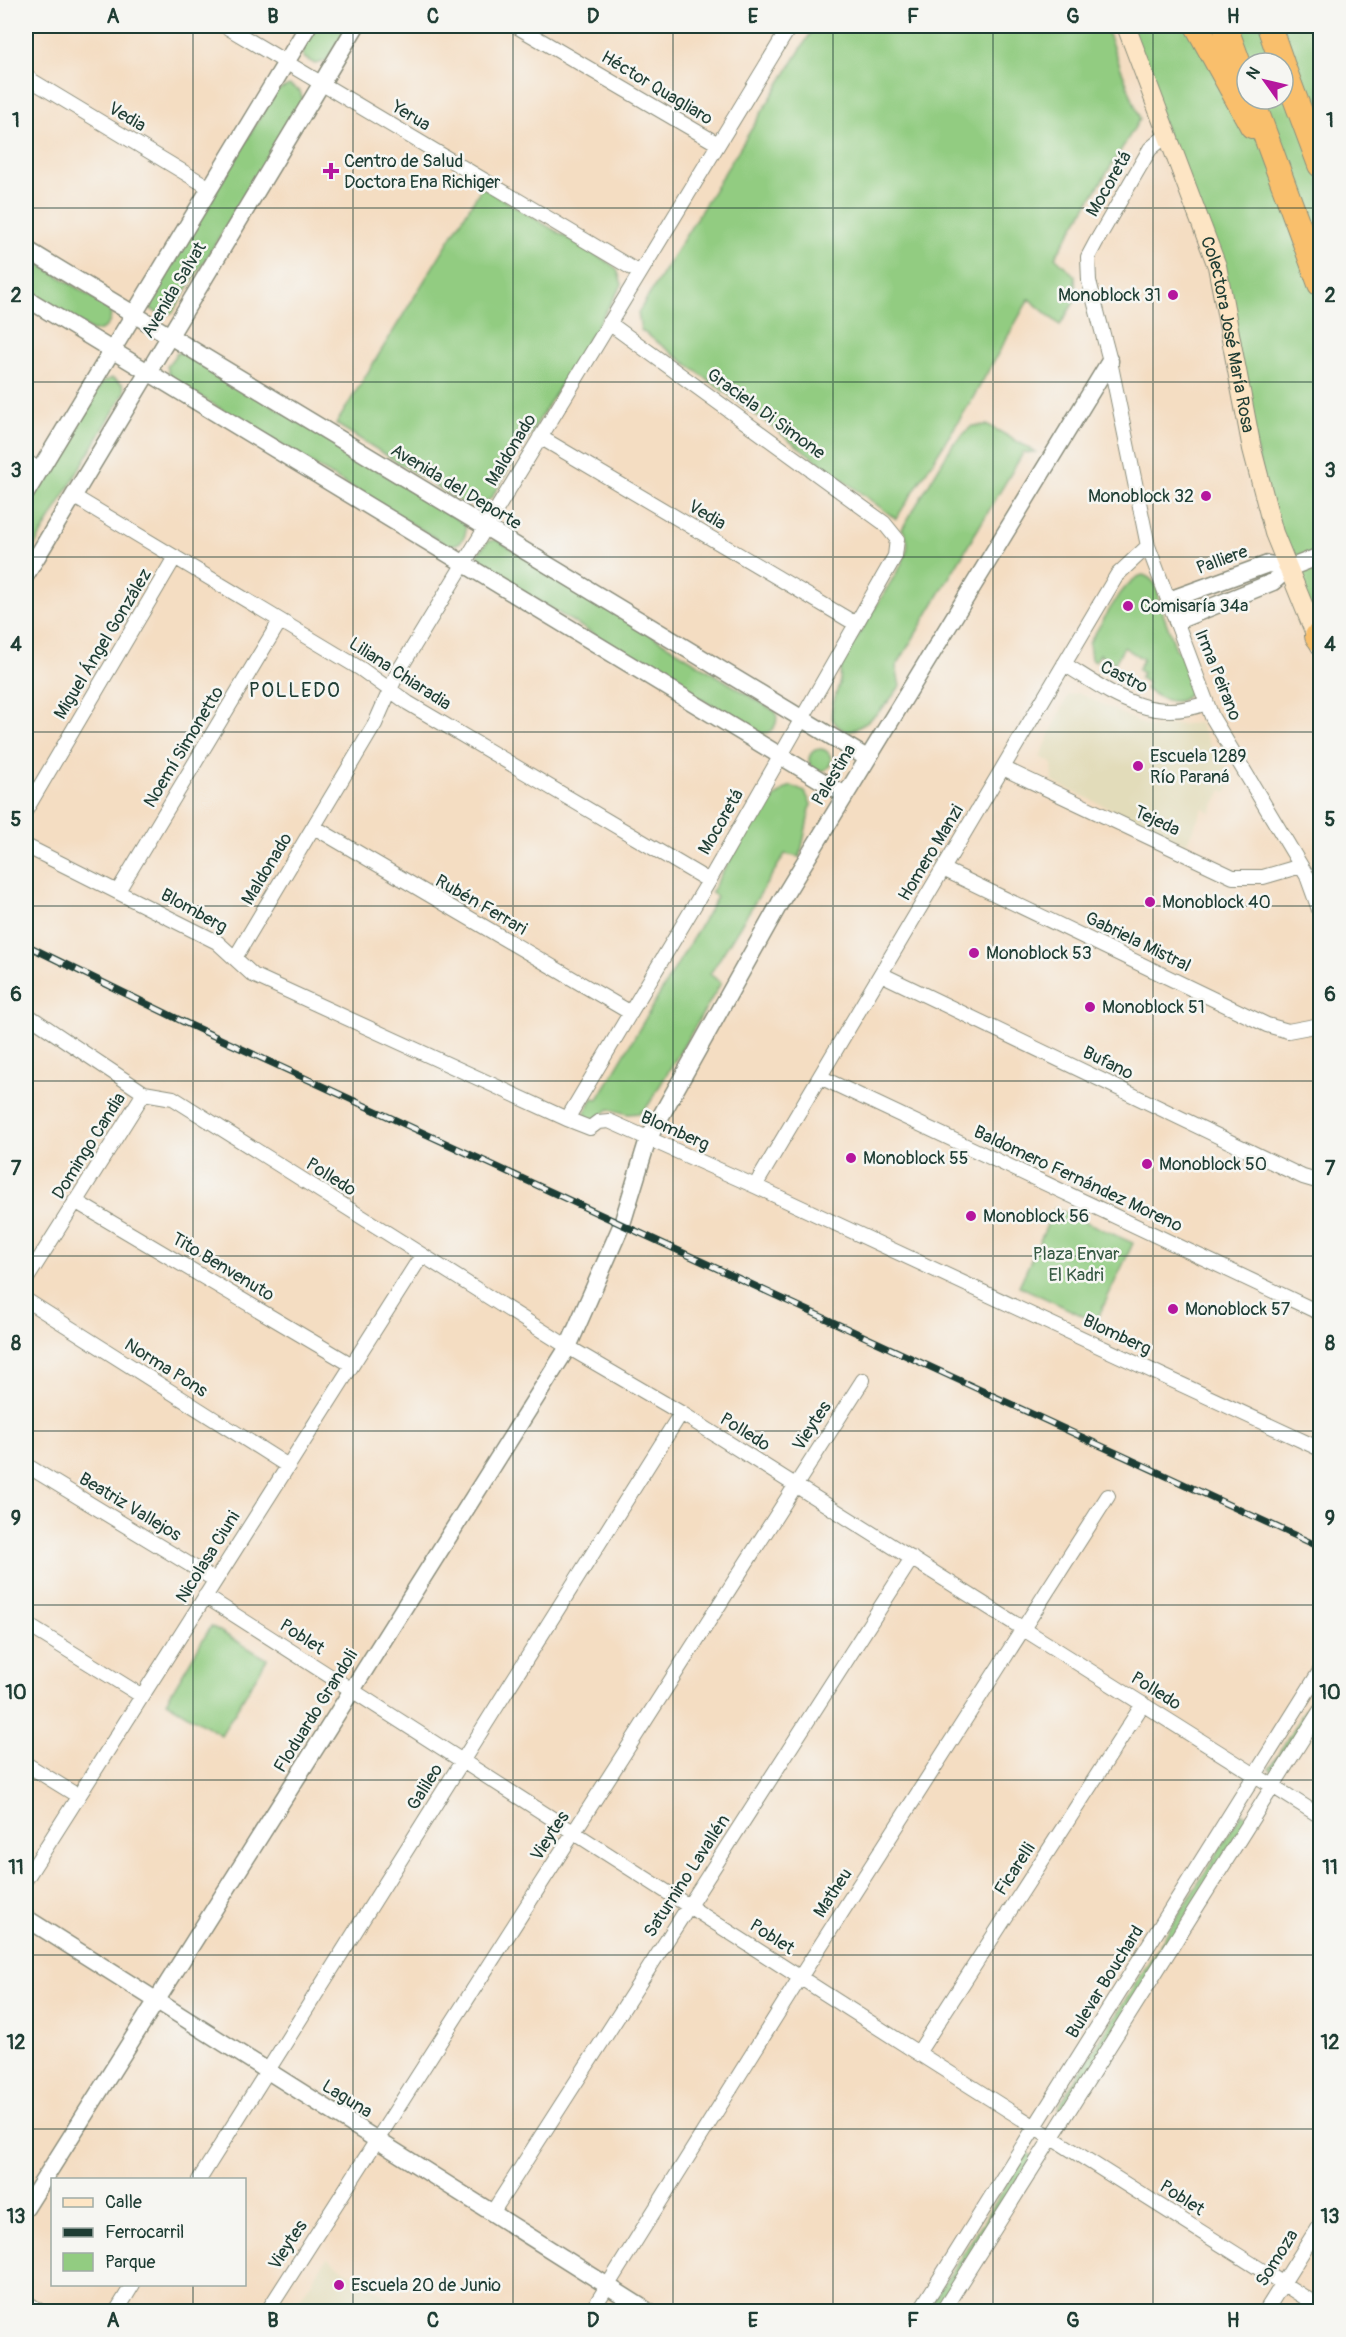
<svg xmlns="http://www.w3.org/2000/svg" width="1346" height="2337" font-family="Pangolin,sans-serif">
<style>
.built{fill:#e2dcba}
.green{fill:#92cc81;stroke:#58845a;stroke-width:1.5;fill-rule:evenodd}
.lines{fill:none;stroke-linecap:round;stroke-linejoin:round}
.minor-casing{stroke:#8a8d7b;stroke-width:16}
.tertiary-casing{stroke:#8a8d7b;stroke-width:19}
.secondary-casing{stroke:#8a8d7b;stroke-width:20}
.motorway-casing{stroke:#8a8d7b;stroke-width:26}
.minor{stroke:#fff;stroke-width:14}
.tertiary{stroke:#fff;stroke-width:16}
.secondary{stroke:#fde5c4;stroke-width:18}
.motorway{stroke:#f9bf6c;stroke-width:24}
.rail-casing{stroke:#1f3d34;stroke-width:7}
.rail{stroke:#f6f6f2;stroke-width:4.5;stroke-dasharray:14;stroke-linecap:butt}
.grid{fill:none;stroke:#1f3d34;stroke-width:1.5;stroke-opacity:0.55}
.poi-dot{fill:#b5179e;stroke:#f6f6f2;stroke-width:2}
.labels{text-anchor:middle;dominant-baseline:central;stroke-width:5;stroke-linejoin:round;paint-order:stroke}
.street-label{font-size:18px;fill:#1f3d34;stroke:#f6f6f2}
.poi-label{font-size:18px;fill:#1f3d34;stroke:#f6f6f2;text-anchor:start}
.park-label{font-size:18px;fill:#365a43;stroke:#f6f6f2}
.neighbourhood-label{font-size:20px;letter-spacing:1.5px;fill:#1f3d34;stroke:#f6f6f2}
.neatline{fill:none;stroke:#1f3d34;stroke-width:2}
.grid-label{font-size:20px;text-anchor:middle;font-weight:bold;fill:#1f3d34}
</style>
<rect width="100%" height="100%" fill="#f6f6f2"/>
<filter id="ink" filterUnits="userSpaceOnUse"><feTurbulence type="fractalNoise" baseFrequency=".0167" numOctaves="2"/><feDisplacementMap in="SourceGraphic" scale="12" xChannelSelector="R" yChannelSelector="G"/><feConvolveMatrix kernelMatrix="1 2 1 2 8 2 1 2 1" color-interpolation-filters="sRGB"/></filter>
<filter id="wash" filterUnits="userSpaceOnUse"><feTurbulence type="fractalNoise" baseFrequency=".008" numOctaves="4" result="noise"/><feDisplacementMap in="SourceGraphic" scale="24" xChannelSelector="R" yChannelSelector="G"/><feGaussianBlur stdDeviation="1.35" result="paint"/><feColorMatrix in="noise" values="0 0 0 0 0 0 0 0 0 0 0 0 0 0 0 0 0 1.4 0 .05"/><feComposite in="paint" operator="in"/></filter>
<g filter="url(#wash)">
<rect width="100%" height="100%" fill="#f4ddc2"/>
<path class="built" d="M1079,693L1149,727L1199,723L1213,749L1219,752L1215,761L1231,769L1229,773L1234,776L1227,792L1222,790L1211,812L1203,808L1186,844L1053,782L1052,763L1040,757L1068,695Z
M327,2258L410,2311H292Z"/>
<path class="green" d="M316,26H348L326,61L315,64L303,57L304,45Z
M815,26H1105L1140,119L1055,257L1075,276L1076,299L1060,325L1029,299L970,403L896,519L641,330L638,313Z
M1126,26H1320V646L1274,533L1217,266ZM1247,63H1283V99H1247Z
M289,85L300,91L303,102L173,312L162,316L151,309V298L276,91Z
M482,187L606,261L617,269L622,285L492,497L480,507L461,502L336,424Z
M26,255L110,309C113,323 106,331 92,331L26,291Z
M185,352L465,524C468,537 461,546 447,545L176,382L169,374L167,366L177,353Z
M112,378L123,384L125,392L26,560V505L102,382Z
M988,425L1036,452L1023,453L896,667L900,686C888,704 869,725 848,732C821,721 834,705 839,684C841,678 840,671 841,664L900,567C907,553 912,542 902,529L953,444L972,426Z
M497,540L776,712C779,725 772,734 759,734L487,570L480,563L478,554L488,541Z
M1143,575C1153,578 1161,589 1158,600L1176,649L1180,652C1183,662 1191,675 1191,685C1192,687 1190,692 1188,694C1178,710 1156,696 1145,689L1148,683L1140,678L1143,673L1138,670L1143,659L1124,647L1115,663L1100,654L1095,662L1091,659L1089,643C1101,626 1123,579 1143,575Z
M809 760a11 11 0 1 1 22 0a11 11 0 1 1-22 0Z
M791,786L805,792L811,804L800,857L785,854L710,974L721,983L649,1104L640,1113L628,1114L609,1109L591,1122L586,1118L585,1112L593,1098L598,1099L717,897L711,892C728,864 763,798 791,786Z
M1055,1208L1133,1243L1096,1322L1019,1286Z
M211,1626L267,1659L221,1735L166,1702Z
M1320,1686V1702L1276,1773L1269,1769Z
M1242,1813L1248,1817L1064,2112L1058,2108Z
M1027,2153L1033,2157L934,2311L926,2312Z"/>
</g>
<g filter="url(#ink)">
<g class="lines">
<defs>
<path id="minor" d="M225,26L640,273
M516,26L718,144
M26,77L210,188
M1168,134L1150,149L1096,242L1088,257L1089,281L1110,361L1148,546L1212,717L1307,876L1320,912
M540,437L856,624
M26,461L39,470
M73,496L361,669L408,703L709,881
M1064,664C1110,692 1150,725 1206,703
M1003,768L1233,877H1263L1301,866
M26,810L175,557
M314,827L631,1013
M26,846L217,942L253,975L567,1119L590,1128L598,1122L609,1121L755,1186L1320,1449
M943,869L1267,1025L1288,1031L1320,1025
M118,891L280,621
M235,958L375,724L398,672L790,26
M881,974L1303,1177L1320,1182
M26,1014L144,1093L173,1098L568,1347L681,1413L1320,1816
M820,1077L1320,1313
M567,1119L709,881L895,556L897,539L884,523L609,323
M755,1186L1117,575L1148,546
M75,1201L352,1365
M26,1280L144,1093
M26,1300L288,1466
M26,1465L215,1580
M205,1596L918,2053L1320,2307
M26,1624L142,1696
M26,1764L78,1796
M26,1879L422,1255
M918,2053L1143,1704
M199,2180L681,1413
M492,2213L912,1558
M26,2302L41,2312
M116,2312L133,2284
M267,2312L863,1380
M591,2312L801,1976L1108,1496
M919,2312L1320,1671
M942,2312L1320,1711
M1265,2312L1320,2224"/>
<path id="tertiary" d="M26,249L867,758
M26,298L845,795
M26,493L308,26
M26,575L356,26
M1169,600L1268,564L1289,568
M1177,621L1273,582L1289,568L1320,556
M26,1918L649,2312
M26,2208L568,1347L622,1224L648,1139L781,901L1110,361"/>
<g id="secondary">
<path id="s1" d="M1126,26L1217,266L1252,449L1274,533L1320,646"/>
</g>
<path id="motorway" d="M1197,26L1252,126
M1225,26L1247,86
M1269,26L1282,63
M1283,66L1320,165
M1252,99L1320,284
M1317,636L1320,640"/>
</defs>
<use href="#minor" class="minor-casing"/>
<use href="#tertiary" class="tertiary-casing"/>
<use href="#secondary" class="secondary-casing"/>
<use href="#motorway" class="motorway-casing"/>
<use href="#minor" class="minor"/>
<use href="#tertiary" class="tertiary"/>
<use href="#secondary" class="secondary"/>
<use href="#motorway" class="motorway"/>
<defs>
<path id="rail" d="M26,945L190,1025L1320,1547"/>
</defs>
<use href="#rail" class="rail-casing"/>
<use href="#rail" class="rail"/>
</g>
</g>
<path class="grid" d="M193,26V2180M353,26V2312M513,26V2312M673,26V2312M833,26V2312M993,26V2312M1153,26V2312M26,208H1320M26,382H1320M26,557H1320M26,732H1320M26,906H1320M26,1081H1320M26,1256H1320M26,1431H1320M26,1605H1320M26,1780H1320M26,1955H1320M26,2129H1320M193,2284V2312"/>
<g class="poi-dot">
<path d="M328 162h6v6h6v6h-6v6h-6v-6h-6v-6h6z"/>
<circle cx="1173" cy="295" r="6"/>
<circle cx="1206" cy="496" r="6"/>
<circle cx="1128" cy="606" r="6"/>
<circle cx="1138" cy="766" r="6"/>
<circle cx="1150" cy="902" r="6"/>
<circle cx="974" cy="953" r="6"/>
<circle cx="1090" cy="1007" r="6"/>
<circle cx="851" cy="1158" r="6"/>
<circle cx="1147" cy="1164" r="6"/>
<circle cx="971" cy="1216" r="6"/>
<circle cx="1173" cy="1309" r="6"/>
<circle cx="339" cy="2285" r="6"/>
</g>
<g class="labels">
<g class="street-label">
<text transform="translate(657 88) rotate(31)">Héctor Quagliaro</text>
<text transform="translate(411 116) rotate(31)">Yerua</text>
<text transform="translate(127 117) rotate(31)">Vedia</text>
<text transform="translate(1109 184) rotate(-60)">Mocoretá</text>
<text transform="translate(174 290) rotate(-59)">Avenida Salvat</text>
<text stroke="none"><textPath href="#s1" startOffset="326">Colectora José María Rosa</textPath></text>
<text transform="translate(766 414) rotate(36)">Graciela Di Simone</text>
<text transform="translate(511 450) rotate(-59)">Maldonado</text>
<text transform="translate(456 487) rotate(31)">Avenida del Deporte</text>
<text transform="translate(707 515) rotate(31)">Vedia</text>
<text transform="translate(1222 560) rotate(-20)">Palliere</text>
<text transform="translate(103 644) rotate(-59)">Miguel Ángel González</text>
<text transform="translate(400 674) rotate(33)">Liliana Chiaradia</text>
<text transform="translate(1218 675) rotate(68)">Irma Peirano</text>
<text transform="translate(1124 677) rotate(27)">Castro</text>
<text transform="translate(184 747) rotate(-59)">Noemí Simonetto</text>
<text transform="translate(834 775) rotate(-59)">Palestina</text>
<text transform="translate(1157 821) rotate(25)">Tejeda</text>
<text transform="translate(721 822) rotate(-60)">Mocoretá</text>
<text transform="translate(931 853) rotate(-59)">Homero Manzi</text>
<text transform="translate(267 869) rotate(-59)">Maldonado</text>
<text transform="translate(481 905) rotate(30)">Rubén Ferrari</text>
<text transform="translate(194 911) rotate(29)">Blomberg</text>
<text transform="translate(1138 942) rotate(26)">Gabriela Mistral</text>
<text transform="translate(1108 1063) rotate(26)">Bufano</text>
<text transform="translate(675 1131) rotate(24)">Blomberg</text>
<text transform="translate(89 1146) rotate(-58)">Domingo Candia</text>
<text transform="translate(331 1177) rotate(32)">Polledo</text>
<text transform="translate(1078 1179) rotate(25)">Baldomero Fernández Moreno</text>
<text transform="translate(223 1267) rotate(31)">Tito Benvenuto</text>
<text transform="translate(1117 1335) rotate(25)">Blomberg</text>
<text transform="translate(166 1368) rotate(32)">Norma Pons</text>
<text transform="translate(812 1426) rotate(-57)">Vieytes</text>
<text transform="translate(745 1432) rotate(32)">Polledo</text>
<text transform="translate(130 1507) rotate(31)">Beatriz Vallejos</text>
<text transform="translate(208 1557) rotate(-58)">Nicolasa Ciuni</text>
<text transform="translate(302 1637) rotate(33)">Poblet</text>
<text transform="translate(1156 1691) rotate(32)">Polledo</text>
<text transform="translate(316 1711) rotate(-58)">Floduardo Grandoli</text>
<text transform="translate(425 1787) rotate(-58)">Galileo</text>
<text transform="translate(550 1836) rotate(-57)">Vieytes</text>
<text transform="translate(1015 1869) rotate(-57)">Ficarelli</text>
<text transform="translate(687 1876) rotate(-57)">Saturnino Lavallén</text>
<text transform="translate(833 1893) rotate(-57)">Matheu</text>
<text transform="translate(772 1937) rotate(33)">Poblet</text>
<text transform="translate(1105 1982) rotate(-58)">Bulevar Bouchard</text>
<text transform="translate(347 2099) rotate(32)">Laguna</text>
<text transform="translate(1182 2198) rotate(33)">Poblet</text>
<text transform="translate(288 2245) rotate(-57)">Vieytes</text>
<text transform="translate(1277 2258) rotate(-58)">Somoza</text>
</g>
<g class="poi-label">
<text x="344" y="161">Centro de Salud<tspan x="344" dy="21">Doctora Ena Richiger</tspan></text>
<text x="1161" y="295" text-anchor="end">Monoblock 31</text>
<text x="1194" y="496" text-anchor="end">Monoblock 32</text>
<text x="1140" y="606">Comisaría 34ª</text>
<text x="1150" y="756">Escuela 1289<tspan x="1150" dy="21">Río Paraná</tspan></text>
<text x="1162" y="902">Monoblock 40</text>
<text x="986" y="953">Monoblock 53</text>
<text x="1102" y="1007">Monoblock 51</text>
<text x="863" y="1158">Monoblock 55</text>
<text x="1159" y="1164">Monoblock 50</text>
<text x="983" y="1216">Monoblock 56</text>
<text x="1185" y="1309">Monoblock 57</text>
<text x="351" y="2285">Escuela 20 de Junio</text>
</g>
<g class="park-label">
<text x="1076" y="1254">Plaza Envar<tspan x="1076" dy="21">El Kadri</tspan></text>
</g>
<g class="neighbourhood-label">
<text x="295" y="690">POLLEDO</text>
</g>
</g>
<rect width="1346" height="2337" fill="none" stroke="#f6f6f2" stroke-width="66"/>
<rect x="51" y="2178" width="195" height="108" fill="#f6f6f2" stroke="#a0aca6" stroke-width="1.5"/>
<rect x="63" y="2198" width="30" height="9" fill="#fde5c4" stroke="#a0aca6" stroke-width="1.5"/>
<text x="105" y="2208" font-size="18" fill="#1f3d34">Calle</text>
<rect x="63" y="2228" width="30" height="9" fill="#1f3d34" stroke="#a0aca6" stroke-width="1.5"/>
<text x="105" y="2238" font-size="18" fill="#1f3d34">Ferrocarril</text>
<rect x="63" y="2253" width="30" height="18" fill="#92cc81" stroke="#a0aca6" stroke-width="1.5"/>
<text x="105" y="2268" font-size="18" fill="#1f3d34">Parque</text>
<g transform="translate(1265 81) rotate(304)"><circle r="28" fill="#f6f6f2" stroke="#a0aca6" stroke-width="1.5"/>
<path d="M0-4.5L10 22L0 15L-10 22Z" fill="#b5179e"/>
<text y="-9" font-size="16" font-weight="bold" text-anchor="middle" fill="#1f3d34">N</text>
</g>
<rect x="33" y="33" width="1280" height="2271" class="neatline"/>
<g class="grid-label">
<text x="113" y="23">A</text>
<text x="273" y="23">B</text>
<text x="433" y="23">C</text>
<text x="593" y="23">D</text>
<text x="753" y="23">E</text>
<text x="913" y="23">F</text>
<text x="1073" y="23">G</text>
<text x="1233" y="23">H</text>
<text x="16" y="127">1</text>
<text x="1330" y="127">1</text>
<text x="16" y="302">2</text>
<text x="1330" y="302">2</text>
<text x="16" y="477">3</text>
<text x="1330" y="477">3</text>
<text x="16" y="651">4</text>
<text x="1330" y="651">4</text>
<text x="16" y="826">5</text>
<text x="1330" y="826">5</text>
<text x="16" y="1001">6</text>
<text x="1330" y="1001">6</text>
<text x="16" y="1175">7</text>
<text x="1330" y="1175">7</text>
<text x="16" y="1350">8</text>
<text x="1330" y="1350">8</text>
<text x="16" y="1525">9</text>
<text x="1330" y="1525">9</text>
<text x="16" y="1699">10</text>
<text x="1330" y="1699">10</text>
<text x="16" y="1874">11</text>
<text x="1330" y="1874">11</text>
<text x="16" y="2049">12</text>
<text x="1330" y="2049">12</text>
<text x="16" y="2223">13</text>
<text x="1330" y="2223">13</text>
<text x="113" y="2327">A</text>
<text x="273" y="2327">B</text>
<text x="433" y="2327">C</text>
<text x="593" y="2327">D</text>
<text x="753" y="2327">E</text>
<text x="913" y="2327">F</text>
<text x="1073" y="2327">G</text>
<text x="1233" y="2327">H</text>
</g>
</svg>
